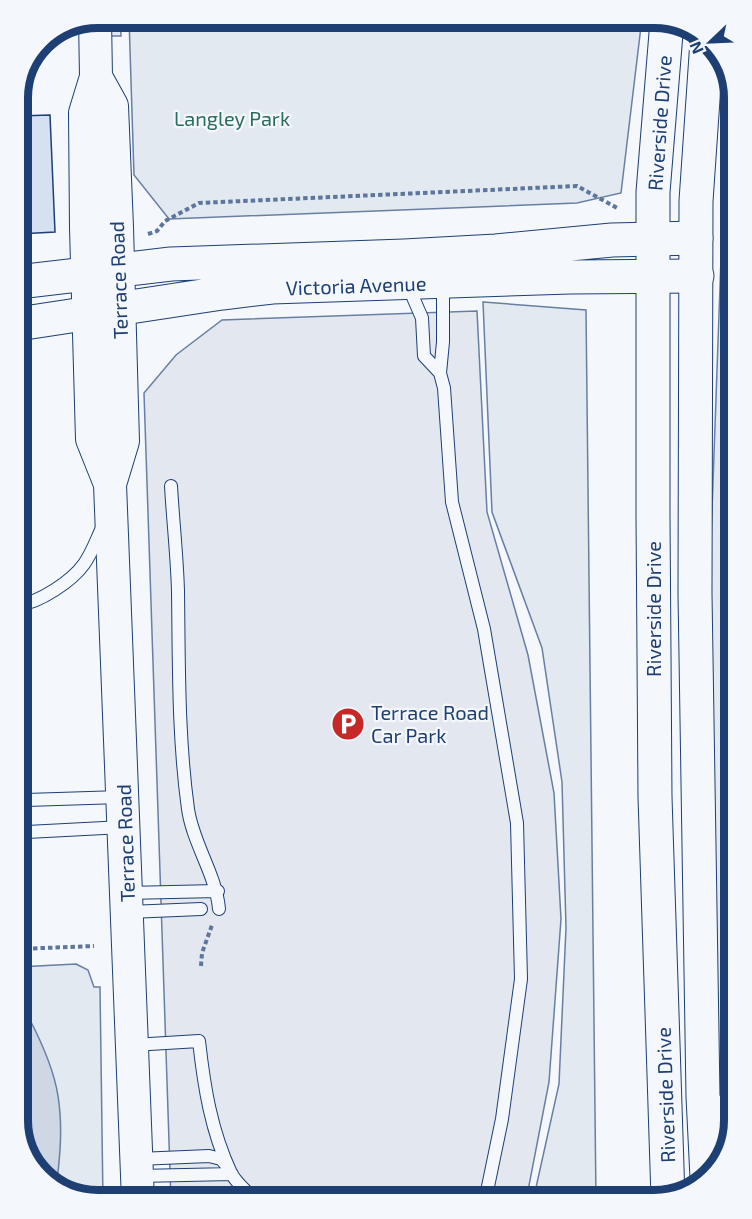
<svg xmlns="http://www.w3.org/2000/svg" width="752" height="1219" font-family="'Exo 2',sans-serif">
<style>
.green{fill:#e3e9f0;stroke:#687fa3;stroke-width:1.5}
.parking{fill:#e3e8f0;stroke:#687fa3;stroke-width:1.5}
.water{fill:#cfd7e4;stroke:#687fa3;stroke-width:1.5}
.building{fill:#d5e0f0;stroke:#1d3f73;stroke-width:1.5}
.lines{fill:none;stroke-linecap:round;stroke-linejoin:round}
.service-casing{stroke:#1d3f73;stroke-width:14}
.tertiary-casing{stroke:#1d3f73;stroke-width:34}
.secondary-casing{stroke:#1d3f73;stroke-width:35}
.primary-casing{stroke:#1d3f73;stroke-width:35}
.path{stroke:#5e769c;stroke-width:4;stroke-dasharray:4.5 3;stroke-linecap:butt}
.service{stroke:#f4f7fb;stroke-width:12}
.tertiary{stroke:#f4f7fb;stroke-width:32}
.secondary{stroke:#f4f7fb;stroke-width:33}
.primary{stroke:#f4f7fb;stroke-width:33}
.labels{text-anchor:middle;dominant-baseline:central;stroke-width:4.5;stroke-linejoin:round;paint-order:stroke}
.park-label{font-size:20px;fill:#2c6c60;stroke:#f4f7fb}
.street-label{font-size:20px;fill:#1d3f73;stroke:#f4f7fb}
.poi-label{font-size:20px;fill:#1d3f73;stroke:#f4f7fb;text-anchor:start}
.rim{fill:none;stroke:#1d3f73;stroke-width:8}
</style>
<rect width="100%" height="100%" fill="#f4f7fb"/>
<path class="green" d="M129,18H642L621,193L577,203L169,219L134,175Z
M731,87L734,98V1097L724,1090L718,1081L708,623L724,174Z
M483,302L586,310L596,1201H533L559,1084L566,928L562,782L542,648L492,512Z
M76,964L88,970L94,987H100L103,1201H93L54,1188L26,1157L18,1121V967Z"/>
<path class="parking" d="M110,18H120L121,36H111Z
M477,311L487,512L528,655L554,793L561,919L549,1082L526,1201H171L144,393L176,355L222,320Z"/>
<path class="water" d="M18,1014L29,1018C41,1041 54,1070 58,1096C63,1127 60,1158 56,1189L26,1157L18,1121Z"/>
<path class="building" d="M45,40L47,47L29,69L42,41Z
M50,115L55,232L18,234V116Z
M18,527L20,587H18Z"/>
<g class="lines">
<defs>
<path id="service" d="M404,289L412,295L422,318L424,356L440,373L444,388L452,502L484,629L517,823L521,979L502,1119L485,1201
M440,373L443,342V283
M171,486C173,521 177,556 178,591C179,664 178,737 188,809C193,844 216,874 219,909
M18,605C39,603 72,581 84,564C92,553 97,538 103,526
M26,800L121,797
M27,832L123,827
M126,893L218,891
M129,912L201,909
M133,1045L199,1041C204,1086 211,1131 231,1173C236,1183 248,1192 255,1201
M704,1097L734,1107
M138,1159L209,1156L221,1159L228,1167
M138,1176L232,1174"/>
<path id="tertiary" d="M95,19L96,77L85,113L86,228L92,439L110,484
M96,77L112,106L117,227L123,441L110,484L138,1201"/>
<path id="secondary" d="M18,282L171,264L404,256L496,251L612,240L696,238
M18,324L222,293L272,287L570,277L697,276"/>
<path id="primary" d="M667,21L653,192V515L655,797L668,1198
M707,41L696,201L695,594L703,1097L707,1178"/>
</defs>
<use href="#service" class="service-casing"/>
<use href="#tertiary" class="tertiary-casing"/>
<use href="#secondary" class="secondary-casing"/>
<use href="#primary" class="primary-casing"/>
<path class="path" d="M148,234L157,231L165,221L199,203L577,186L619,209
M18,949L94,946
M201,966L202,953L212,925"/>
<use href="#service" class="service"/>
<use href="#tertiary" class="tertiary"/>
<use href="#secondary" class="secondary"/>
<use href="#primary" class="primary"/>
</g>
<defs>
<symbol id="parking-disc" viewBox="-11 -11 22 22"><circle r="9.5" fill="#c62828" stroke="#f4f7fb"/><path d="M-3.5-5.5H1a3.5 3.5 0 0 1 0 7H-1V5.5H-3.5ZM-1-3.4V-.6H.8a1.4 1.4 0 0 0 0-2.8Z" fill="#fff"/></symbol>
</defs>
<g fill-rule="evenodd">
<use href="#parking-disc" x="329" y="705" width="38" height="38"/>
</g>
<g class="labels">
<g class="park-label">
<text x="232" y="118">Langley Park</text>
</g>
<g class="street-label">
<text transform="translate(659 123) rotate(-86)">Riverside Drive</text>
<text transform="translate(118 280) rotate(-92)">Terrace Road</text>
<text transform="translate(356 285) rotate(-2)">Victoria Avenue</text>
<text transform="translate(653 609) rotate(-90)">Riverside Drive</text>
<text transform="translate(125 843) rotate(-92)">Terrace Road</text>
<text transform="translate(665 1095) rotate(-92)">Riverside Drive</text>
</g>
<g class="poi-label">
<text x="371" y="712">Terrace Road<tspan x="371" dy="23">Car Park</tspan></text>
</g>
</g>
<path d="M0 0H752V1219H0ZM98 28H654A70 70 0 0 1 724 98V1120A70 70 0 0 1 654 1190H98A70 70 0 0 1 28 1120V98A70 70 0 0 1 98 28Z" fill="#f4f7fb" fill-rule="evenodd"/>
<path class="rim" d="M98 28H654A70 70 0 0 1 724 98V1120A70 70 0 0 1 654 1190H98A70 70 0 0 1 28 1120V98A70 70 0 0 1 98 28Z"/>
<g transform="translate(710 42) rotate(247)" stroke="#f4f7fb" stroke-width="4.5" paint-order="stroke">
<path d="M0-4.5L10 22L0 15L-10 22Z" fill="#1d3f73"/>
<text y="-9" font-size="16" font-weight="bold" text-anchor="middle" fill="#1d3f73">N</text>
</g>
</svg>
